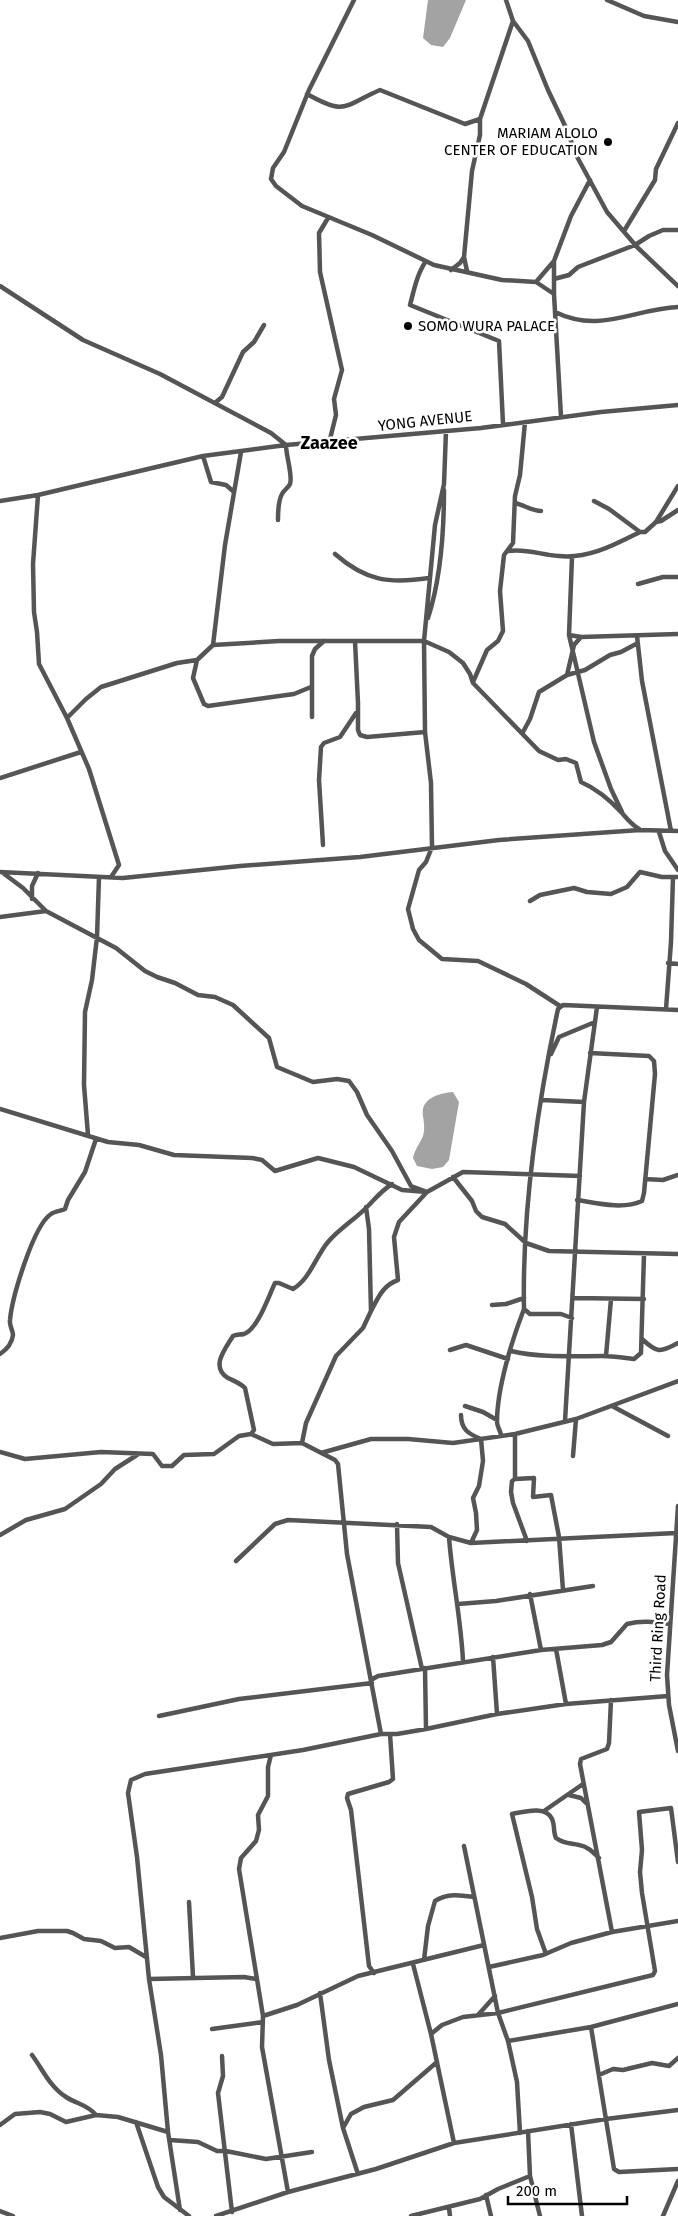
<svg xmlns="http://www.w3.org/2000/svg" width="678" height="2216" font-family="'Fira Sans',sans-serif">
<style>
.water{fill:#a3a3a3}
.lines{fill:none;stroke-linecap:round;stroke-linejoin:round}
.minor{stroke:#555;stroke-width:4.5}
.poi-dot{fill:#000;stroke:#fff;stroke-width:2}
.labels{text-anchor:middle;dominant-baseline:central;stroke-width:5;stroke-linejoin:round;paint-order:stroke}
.poi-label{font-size:15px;fill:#000;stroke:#fff;text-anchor:end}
.street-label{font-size:15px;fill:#000;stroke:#fff}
.quarter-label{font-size:18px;font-weight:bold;fill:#000;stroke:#fff}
</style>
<rect width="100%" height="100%" fill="#fff"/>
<path class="water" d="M428,0H466L450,38L443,47L431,45L423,38Z
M453,1092L459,1102L449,1160L443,1167L432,1169L417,1166L413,1158C415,1149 420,1143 423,1136C425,1129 424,1123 423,1116C420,1098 440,1093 453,1092Z"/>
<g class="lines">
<path class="minor" d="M354,0L309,90L284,152L273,168L271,179L276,186L302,206L372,235L434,265L502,280L536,282L554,294L561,417
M506,0L513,21L528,41L548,90L568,132L575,153L607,212L637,247L678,286
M607,0L644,16L678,22
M307,94C346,116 343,106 380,90L465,124L480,119
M328,218L319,233L320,272L342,370L334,399L336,415L329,443
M624,231L655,180L656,169L678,123
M464,257L467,271
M426,261C417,274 414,290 410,305L499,341L503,424
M554,261V294
M451,270L460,263L464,257L472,171L480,135V119L513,21
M554,279L569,275L578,267L635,245L649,236L663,230H678
M536,282L554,261L571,216L590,180
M0,286L83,340L160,374L271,433L286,445C286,456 293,476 290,484C288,488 284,490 282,494C278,501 278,512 278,520
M555,312C600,334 633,309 678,307
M216,402L222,397L243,352L254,342L264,325
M446,431L444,484L435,525L424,641L425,732L431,783L432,847L426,862L419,870L408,909L413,929L419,940L442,959L478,961L526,984L560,1006
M203,456L211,482L226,485L234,492
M38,495L33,564L34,612L37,632L39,664L67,718L89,769L119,865L111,877
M0,501L38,495L203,456L286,445L481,428L601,412L678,405
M594,501L609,509L640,532
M515,503C524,505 532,511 541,511
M656,522L678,486
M508,551C526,548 541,555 559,556C589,559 614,545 640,532H645L656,522L661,521L678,510
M335,554C366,581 389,584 429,578
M572,557L569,635L594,742L611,789L622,812
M638,584L663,577H678
M428,618C441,578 444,532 444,490
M569,635L581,637L678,634
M637,636L642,681L671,831
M355,641L358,703V730L360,735L367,737L425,732
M213,645L225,545L241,452
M197,660L193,678L204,704L208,706L294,694L311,687
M567,675L585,670L610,655L621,652L636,644
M473,682L487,650L498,641L503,631L500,591L504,555L513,543L515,496L520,475L525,422
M312,717V656L315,649L324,641
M67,718L86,699L101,687L177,663L197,660L213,645L279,641H424L449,652L463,663L470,674L473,683L539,751L558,760L566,759L576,763L581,782C597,789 610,800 622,813C628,820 631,824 639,829
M523,732L530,719L539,692L567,675L574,645L581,637
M0,778L81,752
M659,832L665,851L678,870
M323,845L319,780L321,747L324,743L340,737L356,713
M0,872L123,878L240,866L360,857L499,840L640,830L678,831
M3,873L23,888L46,911
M32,899V886L38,873
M530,901L540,895L574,888L587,892L611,894L627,887L640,872L662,877H678
M0,917L46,911L116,948L145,971L157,977L175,983L198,995L215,997L233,1005L269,1038L277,1067L313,1082L337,1079L349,1081L357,1092L367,1115L392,1151L411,1186L427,1192L399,1222L394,1237L398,1280C383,1285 378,1298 371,1311
M668,963L678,964
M666,1009L671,942L673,877
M551,1054L559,1037L595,1022
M542,1100L584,1102
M0,1109L108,1142L139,1145L174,1155L252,1158L262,1160L275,1171L318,1158L354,1167L402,1190L427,1192L463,1172L580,1176
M88,1135L84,1085L85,1012L92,980L97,937L99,877
M453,1177L472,1201L476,1211L482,1217L505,1224L526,1243L549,1251L678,1254
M645,1179L663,1180L678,1175
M577,1200C596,1203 623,1210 642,1201L644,1193L655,1074L654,1061L649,1056L590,1053
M573,1298L644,1299
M492,1305L506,1304L524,1298
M572,1318L561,1314H530L524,1309C522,1209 537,1107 558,1009L563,1005L678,1010
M642,1339C657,1353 660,1353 678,1343
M450,1350L466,1345L508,1359
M511,1351C540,1358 573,1356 603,1356C613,1356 624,1358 634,1359L641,1353L644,1254
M0,1354C6,1350 12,1343 13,1335C13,1330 9,1326 10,1320C12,1298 33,1226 51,1214C55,1211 61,1211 65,1209L68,1200L85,1172L96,1139
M606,1356L611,1299
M465,1406L483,1412L497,1420
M612,1406L668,1436
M461,1415C461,1430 469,1434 481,1439L483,1461L479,1486L473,1498L476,1513L477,1530L471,1543
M565,1421L584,1102L597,1007
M251,1434L273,1444L302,1443L335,1460L338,1464L347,1554L381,1734H397L426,1729L497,1714L566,1704L668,1696
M515,1434V1479L534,1478L533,1497L551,1495L559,1537L563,1590
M501,1436C501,1431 497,1427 497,1422C497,1388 512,1340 524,1309
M302,1443L306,1423L336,1356L363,1328L371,1311L369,1229L366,1207
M0,1452L25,1459L101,1452L153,1454L162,1466H172L184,1455L214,1454L239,1436L251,1434L254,1430L245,1388C240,1383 234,1381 228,1378C210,1367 225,1349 233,1336C237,1334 240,1335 244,1334C258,1329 269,1295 275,1283H279L293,1289C310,1279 316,1256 328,1242C339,1229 354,1220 366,1208C375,1199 381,1191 392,1184
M321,1453L371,1439H408L453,1443L515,1434L576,1419L678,1381
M573,1456L576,1419
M515,1479L512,1481L511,1492L513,1503L527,1541
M678,1506L667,1675L669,1705L678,1751
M397,1524L398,1563L422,1669
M0,1535L26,1520L65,1509L101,1484L115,1469L137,1455
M449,1537C452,1578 461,1619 463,1661
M236,1561L275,1524L288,1520L431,1527L449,1537L471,1543L676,1533
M530,1594L541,1650
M458,1604L496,1601L593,1586
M556,1649L566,1704
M493,1657L497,1714
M425,1668L426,1729
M371,1680L378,1676L541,1650L602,1645L611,1642L627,1624C642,1620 655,1622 670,1624
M611,1700L609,1743L607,1749L581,1759L580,1764L612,1932
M159,1716L239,1699L372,1683
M271,1755L268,1767V1796L258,1815L259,1830L256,1841L241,1858L239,1869L263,2016L262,2047L288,2192
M569,1795L581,1798L586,1803
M544,1811L583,1784
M464,1846L498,2013L508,2041L517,2082L520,2133
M189,1902L193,1977
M0,1938L38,1931H67L73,1933L84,1939L101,1941L115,1948L129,1947L146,1957
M546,1954L537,1929L532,1897L512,1814C523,1812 546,1805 552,1819C555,1825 553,1832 556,1838C564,1844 570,1843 579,1845C587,1846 593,1852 599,1858
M424,1960L428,1926L435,1901C448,1893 460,1895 474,1897
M413,1964L431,2034L454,2143
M489,1967L543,1955L571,1943L612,1932L678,1921
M374,1973L369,1966L351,1810L347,1798L348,1794L389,1782L393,1779L390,1734
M149,1979L244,1977L256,1979
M320,1993L329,2060L343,2128
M478,2015L495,1996
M263,2016L297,2005L358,1976L484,1945
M591,2027L614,2169L619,2172L678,2169
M212,2029L263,2022
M431,2034L442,2025L463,2017L498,2013L653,1975L655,1971L642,1893L640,1872L642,1850L639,1812L671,1808L678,1862
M508,2041L591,2027L678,2004
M32,2055C43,2070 50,2087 66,2097C77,2104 88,2105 96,2115
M222,2056L223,2076L218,2093L232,2212
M599,2075L613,2069L623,2070L652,2063L669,2066L678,2058
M136,2122L158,2187L164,2197L189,2216
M571,2124L582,2216
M0,2125L15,2114L40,2112L50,2114L66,2122L96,2115L118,2117L168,2132
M528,2131L530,2176L540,2216
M170,2140L198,2142L217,2151H226L266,2159L312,2152
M358,2174L343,2128L351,2114L364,2107L393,2100L437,2062
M486,2195L491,2216
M449,2208L450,2216
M180,2210L168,2132L161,2055L149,1979L137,1857L128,1793L131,1780L145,1774L303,1750L381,1734
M0,2211L13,2216
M216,2216L288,2192L376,2169L454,2143L606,2119L678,2110
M411,2216L480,2199L498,2189L530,2176
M663,2216L678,2181"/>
</g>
<g class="poi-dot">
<circle cx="608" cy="142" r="5"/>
<circle cx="408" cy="326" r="5"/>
</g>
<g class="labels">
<g class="poi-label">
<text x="598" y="133">MARIAM ALOLO<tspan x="598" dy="17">CENTER OF EDUCATION</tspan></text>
<text x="418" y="326" text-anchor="start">SOMO WURA PALACE</text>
</g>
<g class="street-label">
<text transform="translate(425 421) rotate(-6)">YONG AVENUE</text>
<text transform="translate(658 1628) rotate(-87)">Third Ring Road</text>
</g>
<g class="quarter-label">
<text x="329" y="443">Zaazee</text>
</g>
</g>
<path d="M508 2196v8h119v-8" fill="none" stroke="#000000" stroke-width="2.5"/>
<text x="516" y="2196" font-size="15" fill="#000000" stroke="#ffffff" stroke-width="4" paint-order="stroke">200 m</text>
</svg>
